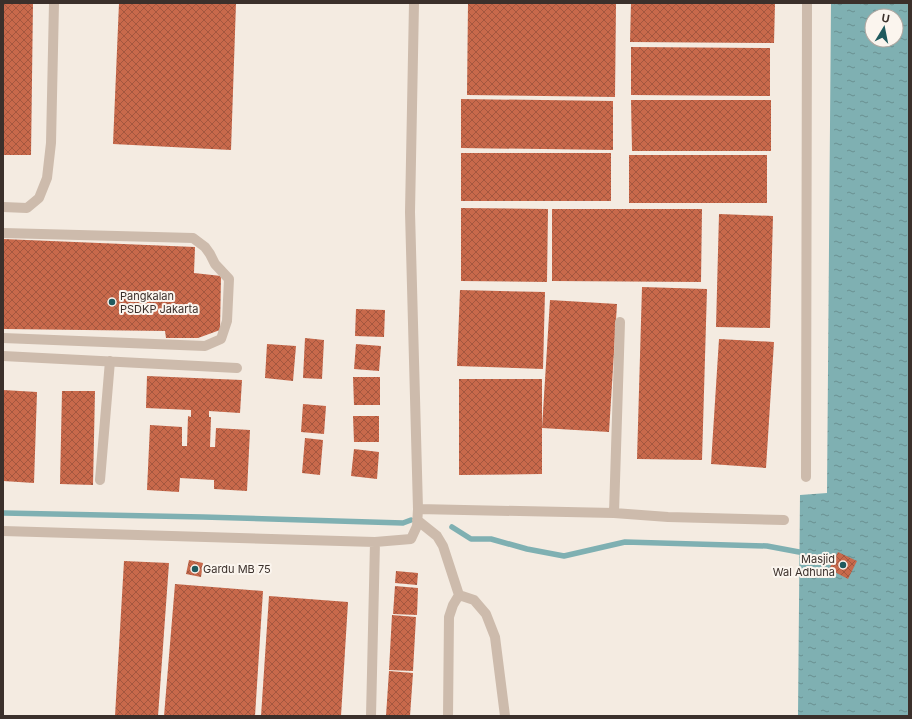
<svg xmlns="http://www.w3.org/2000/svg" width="912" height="719" font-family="Inter,sans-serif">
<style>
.water{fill:url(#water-ripples);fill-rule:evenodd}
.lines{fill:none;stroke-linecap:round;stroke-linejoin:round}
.stream{stroke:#7fb0b2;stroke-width:5.5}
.building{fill:url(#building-cross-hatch)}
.minor{stroke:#cdbbac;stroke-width:10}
.poi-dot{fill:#1f5a5e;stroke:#fbf5ee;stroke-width:1.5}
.labels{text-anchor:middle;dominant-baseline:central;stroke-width:4;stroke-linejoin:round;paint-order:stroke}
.poi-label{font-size:11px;fill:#3b302b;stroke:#fbf5ee;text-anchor:start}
</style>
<defs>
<pattern id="water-ripples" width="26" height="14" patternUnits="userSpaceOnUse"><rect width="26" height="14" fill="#7fb0b2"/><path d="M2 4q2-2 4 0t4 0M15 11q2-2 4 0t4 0" fill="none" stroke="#699091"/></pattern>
<pattern id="building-cross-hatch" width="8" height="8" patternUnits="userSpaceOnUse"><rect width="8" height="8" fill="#c8694b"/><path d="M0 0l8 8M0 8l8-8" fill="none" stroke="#a4573f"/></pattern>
</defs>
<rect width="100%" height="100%" fill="#f4ebe1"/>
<path class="water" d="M831,3H909V716H798L800,495L827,493ZM872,16H896V40H872Z"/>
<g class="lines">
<path class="stream" d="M3,513L203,517L403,523L411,520
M452,527L471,539H491L527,549L564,556L625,542L767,546L799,552"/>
</g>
<path class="building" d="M3,3H33L31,155H3Z
M119,3H236L231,150L113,144Z
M468,3H616L615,97L467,95Z
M631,3H775L774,43L630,42Z
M631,47L770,48V96L631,95Z
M461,99L613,101V150L461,148Z
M631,100H771V151H632Z
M461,153H611V201H461Z
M629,155H767V203H629Z
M461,208L548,209L547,282L461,281Z
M552,209H702L701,282L552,281Z
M719,214L773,216L770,328L716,327Z
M3,239L195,247L194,273L221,276L220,330L198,338H166L165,331L3,329Z
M642,287L707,289L702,460L637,459Z
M460,290L545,292L543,369L457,366Z
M550,300L617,304L609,432L542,428Z
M356,309L385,310L384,337L355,336Z
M305,338L324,340L322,379L303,378Z
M719,339L774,342L766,468L711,464Z
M267,344L296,346L293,381L265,378Z
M356,344L381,346L379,371L354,369Z
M147,376L242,380L240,413L209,411V417H211L210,447H215L216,428L250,430L247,491L214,489V480L180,478L179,492L147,490L150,425L182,427V446H187L188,416L191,417V410L146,408Z
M353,377H380V405H354Z
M459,379H542V474L459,475Z
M3,390L37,392L34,483L3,481Z
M62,391H95L93,485L60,484Z
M303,404L326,406L324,434L301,432Z
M353,416H379V442H354Z
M305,438L323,440L320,475L302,473Z
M354,449L379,452L377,479L351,476Z
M838,552L857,561L848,579L829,569Z
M189,560L203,563L201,577L186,574Z
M124,561L169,563L158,716H115Z
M396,571L418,573L417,585L395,583Z
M175,584L263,591L255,716H164Z
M395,586L418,588L417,615L393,614Z
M269,596L348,602L341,716H261Z
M392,615L416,617L413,671L389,670Z
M389,671L413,673L410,716H386Z"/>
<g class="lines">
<path class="minor" d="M3,207L27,208L39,198L47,178L51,143L54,3
M3,233L193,238L205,247L210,254L215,264L229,279L227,321L221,339L205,346L3,338
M3,356L237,368
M806,477L807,3
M100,480L110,361
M418,509L614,513L668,517L784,520
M614,513L620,322
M417,520L437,536L443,546L459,595L453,605L449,617L448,716
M3,531L375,542L411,539L417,526L418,509L410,212L414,3
M459,595L474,600L486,614L495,637L505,716
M371,716L375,542"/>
</g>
<g class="poi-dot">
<circle cx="112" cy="302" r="4"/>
<circle cx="843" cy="565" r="4"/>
<circle cx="195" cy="569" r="4"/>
</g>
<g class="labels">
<g class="poi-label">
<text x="120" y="296">Pangkalan<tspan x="120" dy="13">PSDKP Jakarta</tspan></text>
<text x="835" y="559" text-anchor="end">Masjid<tspan x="835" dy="13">Wal Adhuna</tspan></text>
<text x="203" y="569">Gardu MB 75</text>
</g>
</g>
<rect width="912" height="719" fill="none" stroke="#3b302b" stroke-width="8"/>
<g transform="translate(884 28) rotate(10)"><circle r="19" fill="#fbf5ee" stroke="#aea6a0"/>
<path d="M0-3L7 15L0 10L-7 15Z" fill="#1f5a5e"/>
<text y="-6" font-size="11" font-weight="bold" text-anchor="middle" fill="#3b302b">U</text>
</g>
</svg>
